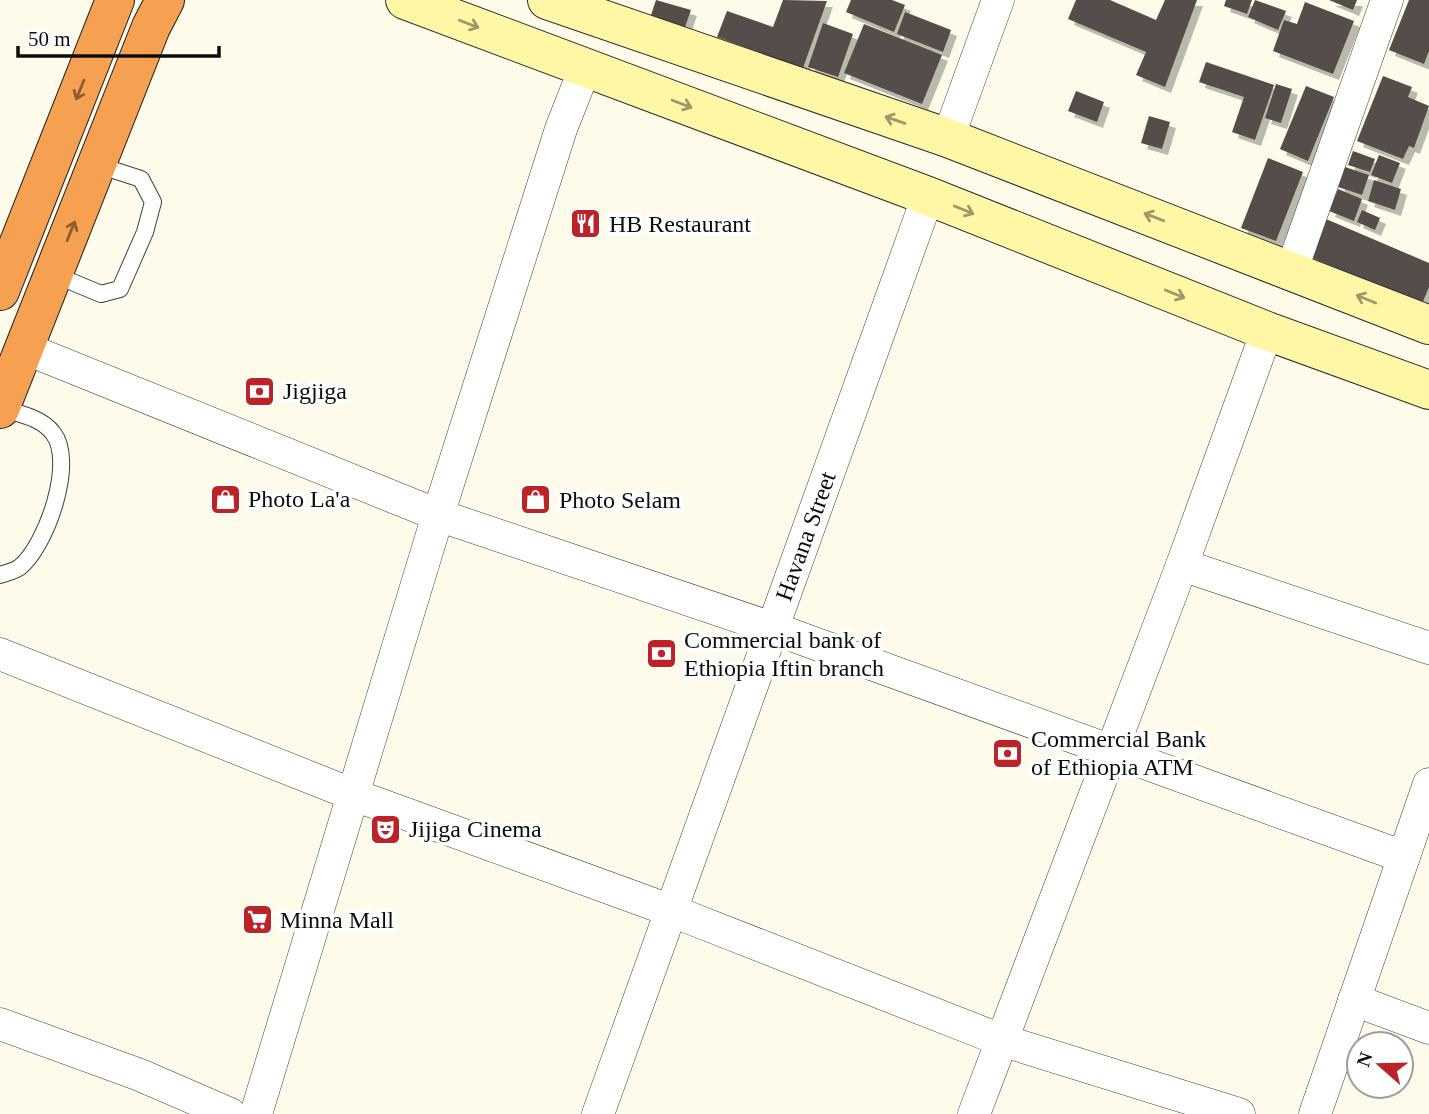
<svg xmlns="http://www.w3.org/2000/svg" width="1429" height="1114" font-family="'Times New Roman',serif">
<style>
.building{fill:#544d48;filter:url(#shadow)}
.lines{fill:none;stroke-linecap:round;stroke-linejoin:round}
.lane-casing{stroke:#3f3f3f;stroke-width:18}
.street-casing{stroke:#3f3f3f;stroke-width:33}
.secondary-casing{stroke:#2e2e2e;stroke-width:40}
.highway-casing{stroke:#1d1d1d;stroke-width:40}
.lane{stroke:#fff;stroke-width:16}
.street{stroke:#fff;stroke-width:32}
.secondary{stroke:#fff7a5;stroke-width:38}
.highway{stroke:#f6a052;stroke-width:38}
.oneway{stroke:#9e9968}
.oneway2{stroke:#8d5d32}
.labels{text-anchor:middle;dominant-baseline:central;stroke-width:7;stroke-linejoin:round;paint-order:stroke}
.poi-label{font-size:24px;fill:#0c0c0c;stroke:#fff;text-anchor:start}
.street-label{font-size:24px;fill:#0c0c0c;stroke:#fff}
</style>
<defs>
<filter id="shadow"><feDropShadow dx="6" dy="6" stdDeviation="0" flood-color="#0004"/></filter>
</defs>
<rect width="100%" height="100%" fill="#fffbea"/>
<path class="building" d="M656,0L691,10L685,27L651,15Z
M783,0L827,1L803,68L717,37L727,11L773,27Z
M851,0H892L905,5L894,32L846,12Z
M1076,0H1110L1156,20L1165,0H1197L1165,87L1136,75L1146,52L1068,19Z
M1226,0H1252L1247,14L1224,6Z
M1255,0L1286,11L1278,30L1248,17Z
M1329,0H1357L1353,10Z
M1409,0H1429V51L1424,64L1389,50Z
M1305,2L1354,21L1333,74L1273,51L1284,20L1297,24Z
M905,12L951,30L943,52L897,34Z
M823,23L853,34L838,77L808,67Z
M864,24L942,55L922,104L844,73Z
M1206,62L1274,85L1255,140L1232,132L1244,97L1199,82Z
M1383,76L1412,87L1408,97L1429,106L1414,148L1409,146L1403,159L1357,141Z
M1276,84L1292,89L1281,123L1265,118Z
M1306,86L1334,97L1308,161L1280,149Z
M1076,91L1104,102L1097,122L1068,111Z
M1149,116L1170,122L1162,149L1141,143Z
M1353,151L1375,159L1370,172L1348,165Z
M1379,155L1400,163L1392,183L1371,175Z
M1268,158L1303,172L1276,241L1241,228Z
M1345,167L1369,175L1362,195L1338,187Z
M1374,180L1401,189L1395,210L1368,201Z
M1338,189L1362,199L1354,221L1329,211Z
M1362,210L1380,218L1375,230L1357,222Z
M1326,219L1429,263V287L1422,304L1310,257Z"/>
<g class="lines">
<defs>
<path id="lane" d="M53,274L101,294L120,289L145,232L153,202L141,179L98,165
M0,575C6,573 15,571 20,567C46,546 76,462 53,433C41,417 19,414 0,408"/>
<g id="street">
<path d="M948,138L998,0"/>
<path d="M1292,269L1387,0"/>
<path d="M24,348L438,515L775,629L1404,857"/>
<path d="M1182,565L1429,648"/>
<path d="M0,654L354,795L672,911L1001,1040L1239,1114"/>
<path d="M1354,1000L1429,1028"/>
<path d="M0,1024L140,1075L230,1114"/>
<path d="M256,1114L438,515L561,129L585,68"/>
<path id="s1" d="M598,1114L928,196"/>
<path d="M974,1114L1182,565L1267,331"/>
<path d="M1315,1114L1429,784"/>
</g>
<path id="secondary" d="M405,0L928,196L1267,331L1429,390
M547,0L948,138L1429,325"/>
<path id="highway" d="M0,291L115,0
M0,409L151,27L165,0"/>
</defs>
<use href="#lane" class="lane-casing"/>
<use href="#street" class="street-casing"/>
<use href="#secondary" class="secondary-casing"/>
<use href="#highway" class="highway-casing"/>
<use href="#lane" class="lane"/>
<use href="#street" class="street"/>
<use href="#secondary" class="secondary"/>
<use href="#highway" class="highway"/>
</g>
<defs><path id="oneway-shaft" d="M-6 0H5M1.5-3L5.5 0L1.5 3" fill="none" stroke-width="1.6" stroke-linecap="round" stroke-linejoin="round" transform="scale(1.75)"/></defs>
<g class="oneway">
<use href="#oneway-shaft" transform="translate(469 24) rotate(21)"/>
<use href="#oneway-shaft" transform="translate(682 104) rotate(21)"/>
<use href="#oneway-shaft" transform="translate(895 120) rotate(-161)"/>
<use href="#oneway-shaft" transform="translate(964 210) rotate(22)"/>
<use href="#oneway-shaft" transform="translate(1154 217) rotate(-159)"/>
<use href="#oneway-shaft" transform="translate(1175 294) rotate(22)"/>
<use href="#oneway-shaft" transform="translate(1366 299) rotate(-158)"/>
</g>
<g class="oneway2">
<use href="#oneway-shaft" transform="translate(80 90) rotate(112)"/>
<use href="#oneway-shaft" transform="translate(71 231) rotate(-68)"/>
</g>
<defs>
<symbol id="restaurant-square" viewBox="-11 -11 22 22"><rect x="-9" y="-9" width="18" height="18" rx="4" fill="#bc2328" stroke="#fff"/><path d="M-5-6h1v4h1v-4h1v4h1v-4h1v5L-1.5 .5V6h-2V.5L-5-1ZM5-6V6H3V1.5H1.5Q1.5-4 5-6Z" fill="#fff"/></symbol>
<symbol id="bank-square" viewBox="-11 -11 22 22"><rect x="-9" y="-9" width="18" height="18" rx="4" fill="#bc2328" stroke="#fff"/><path d="M-6-4H6V4H-6ZM0-2.3a2.3 2.3 0 1 0 0 4.6a2.3 2.3 0 1 0 0-4.6Z" fill="#fff"/></symbol>
<symbol id="shop-square" viewBox="-11 -11 22 22"><rect x="-9" y="-9" width="18" height="18" rx="4" fill="#bc2328" stroke="#fff"/><path d="M-5-2.5h2.3a2.7 3.5 0 0 1 5.4 0H5L5.5 6h-11ZM-1.5-2.5h3a1.5 2.3 0 0 0-3 0Z" fill="#fff"/></symbol>
<symbol id="theatre-square" viewBox="-11 -11 22 22"><rect x="-9" y="-9" width="18" height="18" rx="4" fill="#bc2328" stroke="#fff"/><path d="M-5-5.5Q0-4 5-5.5V0Q5 5 0 6Q-5 5-5 0ZM-3.3-2.5H-1v1.5H-3.3ZM1-2.5H3.3v1.5H1ZM-2.8 1Q0 5.5 2.8 1Z" fill="#fff"/></symbol>
<symbol id="supermarket-square" viewBox="-11 -11 22 22"><rect x="-9" y="-9" width="18" height="18" rx="4" fill="#bc2328" stroke="#fff"/><path d="M-6-5.5h2.5l.6 2H6L4.5 2H-2.5L-4.4-4H-6ZM-1.5 3.2a1.3 1.3 0 1 0 .1 0ZM3 3.2a1.3 1.3 0 1 0 .1 0Z" fill="#fff"/></symbol>
</defs>
<g fill-rule="evenodd">
<use href="#restaurant-square" x="568" y="206" width="35" height="35"/>
<use href="#bank-square" x="242" y="374" width="35" height="35"/>
<use href="#shop-square" x="208" y="482" width="35" height="35"/>
<use href="#shop-square" x="518" y="482" width="35" height="35"/>
<use href="#bank-square" x="644" y="636" width="35" height="35"/>
<use href="#bank-square" x="990" y="736" width="35" height="35"/>
<use href="#theatre-square" x="368" y="812" width="35" height="35"/>
<use href="#supermarket-square" x="240" y="902" width="35" height="35"/>
</g>
<g class="labels">
<g class="poi-label">
<text x="609" y="224">HB Restaurant</text>
<text x="283" y="391">Jigjiga</text>
<text x="248" y="499">Photo La'a</text>
<text x="559" y="500">Photo Selam</text>
<text x="684" y="640">Commercial bank of<tspan x="684" dy="28">Ethiopia Iftin branch</tspan></text>
<text x="1031" y="739">Commercial Bank<tspan x="1031" dy="28">of Ethiopia ATM</tspan></text>
<text x="409" y="829">Jijiga Cinema</text>
<text x="280" y="920">Minna Mall</text>
</g>
<g class="street-label">
<text stroke="none"><textPath href="#s1" startOffset="614">Havana Street</textPath></text>
</g>
</g>
<g transform="translate(1380 1065) rotate(290)"><circle r="33" fill="#ffffff" stroke="#9e9e9e" stroke-width="2"/>
<path d="M0-5L12 26L0 18L-12 26Z" fill="#bc2328"/>
<text y="-10" font-size="19" font-weight="bold" text-anchor="middle" fill="#0c0c0c">N</text>
</g>
<path d="M18 46v10h201v-10" fill="none" stroke="#0c0c0c" stroke-width="3.5"/>
<text x="28" y="46" font-size="21" fill="#0c0c0c" stroke="#ffffff" stroke-width="5" paint-order="stroke">50 m</text>
</svg>
